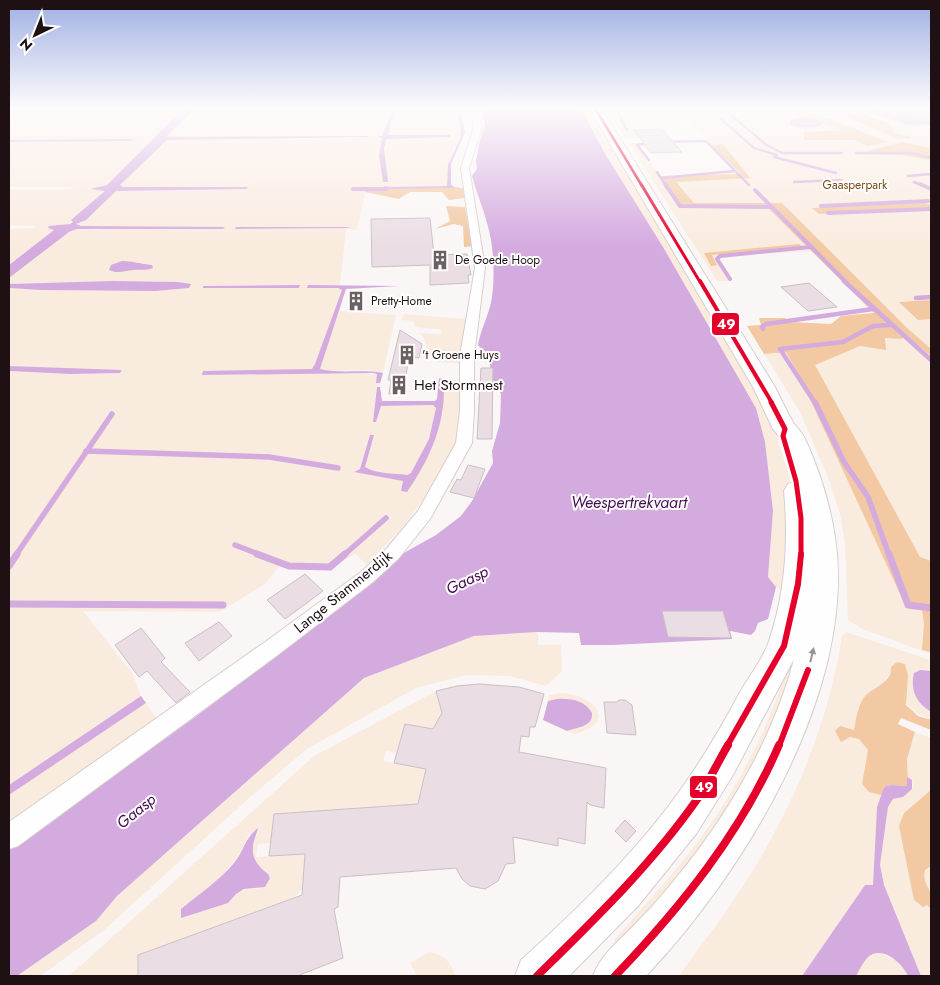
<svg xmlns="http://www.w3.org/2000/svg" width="940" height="985" font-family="Jost,sans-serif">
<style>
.green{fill:#faebdf;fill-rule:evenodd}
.forest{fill:#f2c9a2}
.water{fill:#d4abdf}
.pier{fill:#fbf6f6}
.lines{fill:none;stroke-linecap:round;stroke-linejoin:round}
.stream-far4{stroke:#d4abdf;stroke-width:2.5}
.stream-far3{stroke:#d4abdf;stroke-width:4}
.stream-far2{stroke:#d4abdf;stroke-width:4.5}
.stream-far1{stroke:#d4abdf;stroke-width:5.5}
.stream{stroke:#d4abdf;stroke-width:7}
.building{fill:#eadee4;stroke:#c9c0c3}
.street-casing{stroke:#d7cdce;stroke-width:2}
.primary-casing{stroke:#d7cdce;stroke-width:2}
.street{fill:#fefefe;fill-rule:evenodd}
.primary{fill:#fefefe;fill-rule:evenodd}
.bus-1-far5-casing{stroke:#fff;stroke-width:4.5}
.bus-1-far4-casing{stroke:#fff;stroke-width:5.5}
.bus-1-far3-casing{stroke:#fff;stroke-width:7}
.bus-1-far2-casing{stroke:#fff;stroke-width:9}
.bus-1-far1-casing{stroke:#fff;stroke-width:10}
.bus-1-casing{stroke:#fff;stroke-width:11}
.bus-1-far5{stroke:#e4002b;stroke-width:2.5}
.bus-1-far4{stroke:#e4002b;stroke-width:3}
.bus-1-far3{stroke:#e4002b;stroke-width:4}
.bus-1-far2{stroke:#e4002b;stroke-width:5}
.bus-1-far1{stroke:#e4002b;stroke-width:6}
.bus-1{stroke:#e4002b;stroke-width:8}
.oneway{fill:#9a9394}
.labels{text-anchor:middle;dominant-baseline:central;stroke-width:4;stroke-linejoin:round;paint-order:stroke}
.far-park-label{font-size:12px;fill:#7a4b17;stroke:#fff}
.far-poi-label{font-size:12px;fill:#1f1113;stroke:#fff;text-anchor:start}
.poi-label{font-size:15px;fill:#1f1113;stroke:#fff;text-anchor:start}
.street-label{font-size:15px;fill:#1f1113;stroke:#fff}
.water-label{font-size:16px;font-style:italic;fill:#451053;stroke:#fff}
.line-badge{stroke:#fff;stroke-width:2}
.badge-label{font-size:14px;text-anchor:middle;font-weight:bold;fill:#fff}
</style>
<rect width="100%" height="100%" fill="#fbf6f6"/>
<path class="green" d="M9,108H184L107,185L91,188L105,190L72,220L73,222L54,230L9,265V229L33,228L35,226L9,225V190L72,189L74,187H9V142L132,139L9,140Z
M196,108H392L382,136H377L382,138L379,155L384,182L386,139L450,136L389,135L391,121L397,108H457L461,131L460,139L449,160L447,186L391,187L386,186L385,189H366L357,230L346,229L340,285H308L307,288H338L343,290L340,311L396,315L383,373L369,370L329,371V373L377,374L376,383H380L376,392L373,422H376L381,406L434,405L436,408L429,439L411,473L407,475C394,473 376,474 365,467L374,435L370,436L360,469L354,472L404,481L420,472L436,436L443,413V379L441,377L461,381V437L427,494L403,527L367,565L355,554L330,568L280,566L265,584L219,612L83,611L132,673L141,696L9,785V371L70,374L120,373L9,366V288C69,290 129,293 189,288L191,285L178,282L112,281L9,284V278L69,232L77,229L104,230L75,224L86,219L115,191L248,189V187H123L120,185L167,140L366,138L368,136L169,137L167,135ZM236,227H352L346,228L235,229ZM300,285L299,288H203V286Z
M581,108H586L591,118L603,129H601C602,136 605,141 611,145L741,365L770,417L788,471L794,507L786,591L776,587L768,577L773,511L765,442L756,408L663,247L603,152Z
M611,108H931V654L862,629L848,620L845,544L840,514L828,477L800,412L747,326L761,325L759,318H785L789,322L831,324L841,316L874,313L812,251L714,257L730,281H717L629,143H637L660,176L741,173L682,115L678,121L629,122L639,138H626L608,114L614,111Z
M404,314L467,319L460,364L438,362L429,353L423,337L419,333L441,334L442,330L415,327L413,321L401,320Z
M537,632L538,645H561L562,671L546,686L510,676L466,675L416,688L307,749L248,799L103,931L40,976H17L96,921L117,896L364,678L474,636Z
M847,632L931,660V671H917L927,709L931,712V720C905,711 902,695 891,671L884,684L875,687L858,709L854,730L850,737L859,739L868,750L862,784L869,792L881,795L877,807L873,885H865L802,976H679C700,946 723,917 743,886C792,810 828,726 842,636Z
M795,643L803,651L745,790L623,951L614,940C649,900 686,861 716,816C751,764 778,704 795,643Z
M436,691L443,717L435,729L405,724L397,753L386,751L383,761L404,765L406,761L427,765L418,804L275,814L271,843L258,844L256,857L281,856L282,850L306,848L302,889L294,897L138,955V976H69L314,756ZM259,828C252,844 248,863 266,872L258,889C245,887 236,893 228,903L225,872L241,852L248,836Z
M561,693C595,695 619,722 574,734L567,731L587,724L586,705C573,699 562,697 548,701L549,695Z
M146,703L157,719L9,823V795Z
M915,732L931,738V976H921L884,885L880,865L888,807L893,799L903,797L913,786L912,780L907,778V759Z
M430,952C445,955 451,962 455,976H417L410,963Z
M880,953L897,961L908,976H856C862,965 866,954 880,953Z"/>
<path class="forest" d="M824,108H848L889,124L892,127L893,133L909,136L910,139L897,138Z
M892,108H931V122L903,114Z
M800,111L832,120L888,142L867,146L855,140H804V132L843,130L823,124L817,119L803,117L798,114Z
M902,142L931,148V160L901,155L857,154Z
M723,144L750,178L676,182L694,203H782L906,327L931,349V356L904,334L902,339L885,338L886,350L860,346L815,365L920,557L931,561V652L922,650L924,624L922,609L901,596L797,371L786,352L764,354L747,326L761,325L759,318H785L789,322L831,324L841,316L874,313L768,208H680L660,176L741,174L711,145Z
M457,187L465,189V198L449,200L442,192H410L399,199L365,192L366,189Z
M925,203L931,205V210L819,214L812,208Z
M446,206L465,207L472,246L464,247L463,226L454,224L435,229L450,221Z
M799,244L802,246L712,255L717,265L711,266L704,253Z
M931,300V319L918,320L899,302Z
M897,662L905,664L908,675L906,705L918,716L931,720V730L901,718L898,724L915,732L907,759L908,786L892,785L886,786L881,795L869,792L862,784L868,750L859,739L850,737L841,742L835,731L840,726L854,730C856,720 857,708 863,699C871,686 892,685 891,667Z
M931,790V866L925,870C922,882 929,886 931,895C932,899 931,905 931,909L927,905L923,907L914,900L899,826L904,813Z"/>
<path class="water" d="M184,108H196L168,135L169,137L368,136V137L167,140L120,185L123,187H248L247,189L116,191L86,220L76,224L81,226L225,227L223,229H77L69,232L9,278V265L54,230L48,228L49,226L70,224L73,222L71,220L105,191L90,189L107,185Z
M392,108H397L391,121L389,135H450V137L386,139L384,149L388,182H383L379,155L382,138L377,136H382Z
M457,108H460L465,132L451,164V185L454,186L453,188L385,189L384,186L391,187L447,186L448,165L460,139L461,131Z
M481,108H581L604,152L663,247L756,408L765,442L773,511L768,577L776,587L768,619L758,623L755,631L751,635L730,631L732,639L613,645H538L537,632L474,636L364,678L117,896L96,921L17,976H9V850L194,718L363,590L402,554L436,535L461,516L472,501L493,463L492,451L500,423L501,394L492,379L489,357L478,345C481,328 490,313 492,297C495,274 494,246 487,223C483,207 476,192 472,176L477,169L476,161L479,144L485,125Z
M867,108C874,108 907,112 913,115C919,118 924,120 931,122V125L905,124L867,112Z
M803,117L817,119L823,124C812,130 802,127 790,125V120Z
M134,139L130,141L9,142V140Z
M236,227H352L346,228L235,229Z
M122,261C132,261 141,264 152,265L153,268C145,271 140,269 133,270C123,271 118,274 109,270L111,265Z
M112,281L178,282L191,284L189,288L155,291L41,290L9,288V284Z
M300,285L299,288H203V286Z
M308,285L399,286L346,289L320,369C340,374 363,369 383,373L380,383H376L377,374L373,373L202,375L203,371L312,369L315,364L342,290L338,288H307Z
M9,366L122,370L120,373L70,374L9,371Z
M439,378L443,379C448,419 430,459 407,492L401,491L403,481L354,472L360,469L370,435H374L365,467C376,474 394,473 407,475L411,473L429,439L436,408L433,405L381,406L376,422H373L377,387H380L382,401H435L437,399Z
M920,670L931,671V712C916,703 910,690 914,673Z
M141,696L146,703L9,795V785Z
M557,699C570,698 585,700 592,713C593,727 578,727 567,731L543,720L548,701Z
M907,777L912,780V789L903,797L893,799L888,807L880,865L884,885L921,976H908C903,965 887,949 873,954C865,957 860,969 856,976H802L865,885H873L877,807L883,790L886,786L892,785L907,786Z
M258,828C258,830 256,834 255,838C249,855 256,865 268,874L270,878L265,887L244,889L236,894L228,903L181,918V909C198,895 220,880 234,863C245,849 244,839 258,828Z"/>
<path class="pier" d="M537,632L579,633L581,645H538Z"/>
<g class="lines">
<path class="stream-far4" d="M615,108L627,130
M723,108L765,144L782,153H842
M660,109L667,108
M617,110L652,109
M721,119L754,148L777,155L774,157L836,173
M667,142L706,141L749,185
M856,153H911L931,158
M649,160L637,145L650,143
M657,172L666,186
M908,176L931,174
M661,178L735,171
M794,182L841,180
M914,182L923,186"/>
<path class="stream-far3" d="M665,184L680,206L772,207
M920,184L931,189
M353,189H386
M755,190L846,282
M821,206L928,201
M828,213L931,209
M730,279L717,259L720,256L810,247"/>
<path class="stream-far2" d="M844,281L931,360
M916,298L931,297
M763,329L762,327L766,324L873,309
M815,403L780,349L843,342L873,326L890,325"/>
<path class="stream-far1" d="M815,402L844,462L868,497L889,555
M86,451L269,457L338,468
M235,545L261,555
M16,555L112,414
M344,555L386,518"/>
<path class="stream" d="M257,554L289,566L330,567L345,554
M889,554L908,605L931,608
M9,566L17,554
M9,604L223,605"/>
</g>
<path class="building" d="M662,129L682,152L651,153L634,130Z
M430,218L434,255L467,254L471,275H468L469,283L430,285V265L372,267L371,219Z
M809,283L837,307L808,311L781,287Z
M400,330L422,344L419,358L409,357L403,394H389L391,380H388Z
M481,368H493L492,439H477Z
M468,465L485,469L474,498L450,492L457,479L461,480Z
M305,574L323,591L285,619L267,600Z
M662,611H723L731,638L668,637Z
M219,622L232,636L199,661L185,643Z
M141,628L165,658L161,662L190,692L176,703L147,671L139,677L115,645Z
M479,684L519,687L544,694L535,727H530L529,737L521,736L519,752L606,768L604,808L590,805L587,802L585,844L558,838V846L513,837L515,863L506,864L498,881L485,889L470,886L462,879L456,868L340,877L338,907L334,909L343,958L297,976H138V955L302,895L305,854L269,856L274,814L418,804L426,769L394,763L405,724L433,729L442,713L436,691L457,686Z
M619,700H625L632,705L636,735L607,733L604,702H617Z
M625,820L636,831L626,842L615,831Z"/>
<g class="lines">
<defs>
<path id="street" d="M470,108H477L482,127L469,168L485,268L474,356V411L472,443L430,519L399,558L373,582L279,654L18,846L9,849V822L265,642L361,572L387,548L418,511L456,443L460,411V356L475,268L461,168L474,127Z"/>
<path id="primary" d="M589,108H601L775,387C781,399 787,412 794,424C798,429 803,433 805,439C819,469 830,504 835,537C858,687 745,872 646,976H593C602,952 621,940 638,921C651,908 664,893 676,878C728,815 773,739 794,659L733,775L696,834L638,906L569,976H515L521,960C573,913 624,864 667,808C694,773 717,735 738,696C747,679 761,662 768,644C785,595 789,543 784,491L788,484L795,482L782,440L773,429L753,387Z"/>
</defs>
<use href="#street" class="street-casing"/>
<use href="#primary" class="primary-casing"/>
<use href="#street" class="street"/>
<use href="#primary" class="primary"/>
<defs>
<path id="bus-1-far5" d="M595,108L642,186"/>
<path id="bus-1-far4" d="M641,184L700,282"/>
<path id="bus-1-far3" d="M700,281L772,403"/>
<path id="bus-1-far2" d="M771,402L785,429L783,436L796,481L801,518V555"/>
<path id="bus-1-far1" d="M727,746L784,646L798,584L801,554
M779,746L808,670"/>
<path id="bus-1" d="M537,976C594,920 652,864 698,798C709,781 718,762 728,745
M615,976C681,907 741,833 779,745"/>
</defs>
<use href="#bus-1-far5" class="bus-1-far5-casing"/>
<use href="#bus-1-far4" class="bus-1-far4-casing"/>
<use href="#bus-1-far3" class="bus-1-far3-casing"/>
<use href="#bus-1-far2" class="bus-1-far2-casing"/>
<use href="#bus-1-far1" class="bus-1-far1-casing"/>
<use href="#bus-1" class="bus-1-casing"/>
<use href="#bus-1-far5" class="bus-1-far5"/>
<use href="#bus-1-far4" class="bus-1-far4"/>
<use href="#bus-1-far3" class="bus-1-far3"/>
<use href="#bus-1-far2" class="bus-1-far2"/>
<use href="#bus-1-far1" class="bus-1-far1"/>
<use href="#bus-1" class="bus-1"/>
</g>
<defs><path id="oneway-solid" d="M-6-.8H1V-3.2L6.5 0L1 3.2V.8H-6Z" transform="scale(1.25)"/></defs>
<use class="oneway" href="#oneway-solid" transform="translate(812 655) rotate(-77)"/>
<linearGradient id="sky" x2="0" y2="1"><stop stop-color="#a0b0e4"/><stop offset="0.44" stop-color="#fdfbfb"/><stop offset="1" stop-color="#fdfbfb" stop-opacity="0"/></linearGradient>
<rect width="940" height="246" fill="url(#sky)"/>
<defs>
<symbol id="building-bare" viewBox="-9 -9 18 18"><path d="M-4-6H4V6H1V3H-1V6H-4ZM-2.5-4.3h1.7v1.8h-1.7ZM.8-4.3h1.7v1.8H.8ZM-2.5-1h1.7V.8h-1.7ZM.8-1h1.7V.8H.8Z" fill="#6c6162" stroke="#fff" stroke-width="2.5" paint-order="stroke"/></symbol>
</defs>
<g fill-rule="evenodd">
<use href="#building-bare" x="426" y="246" width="28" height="28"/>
<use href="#building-bare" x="342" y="287" width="28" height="28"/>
<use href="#building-bare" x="393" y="341" width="28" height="28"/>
<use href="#building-bare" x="385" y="371" width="28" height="28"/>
</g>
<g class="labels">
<g class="far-park-label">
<text x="855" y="185">Gaasperpark</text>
</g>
<g class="far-poi-label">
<text x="455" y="260">De Goede Hoop</text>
<text x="371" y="301">Pretty-Home</text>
<text x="422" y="355">'t Groene Huys</text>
</g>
<g class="poi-label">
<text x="414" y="385">Het Stormnest</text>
</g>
<g class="street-label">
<text transform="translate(343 592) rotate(-39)">Lange Stammerdijk</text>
</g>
<g class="water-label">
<text x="629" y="502">Weespertrekvaart</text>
<text transform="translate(467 580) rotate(-26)">Gaasp</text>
<text transform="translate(136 811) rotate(-39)">Gaasp</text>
</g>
</g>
<g class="line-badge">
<rect x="711" y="312" width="29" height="24" rx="5" fill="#e4002b"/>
<rect x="689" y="775" width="29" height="24" rx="5" fill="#e4002b"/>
</g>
<g class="badge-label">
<text x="726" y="329">49</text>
<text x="704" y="792">49</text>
</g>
<rect width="940" height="985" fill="none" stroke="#1f1113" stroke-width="20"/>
<g transform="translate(35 35) rotate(223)" stroke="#ffffff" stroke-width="4" paint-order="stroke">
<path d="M0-4L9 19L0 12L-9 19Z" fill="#1f1113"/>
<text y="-8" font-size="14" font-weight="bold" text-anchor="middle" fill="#1f1113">N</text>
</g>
</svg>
